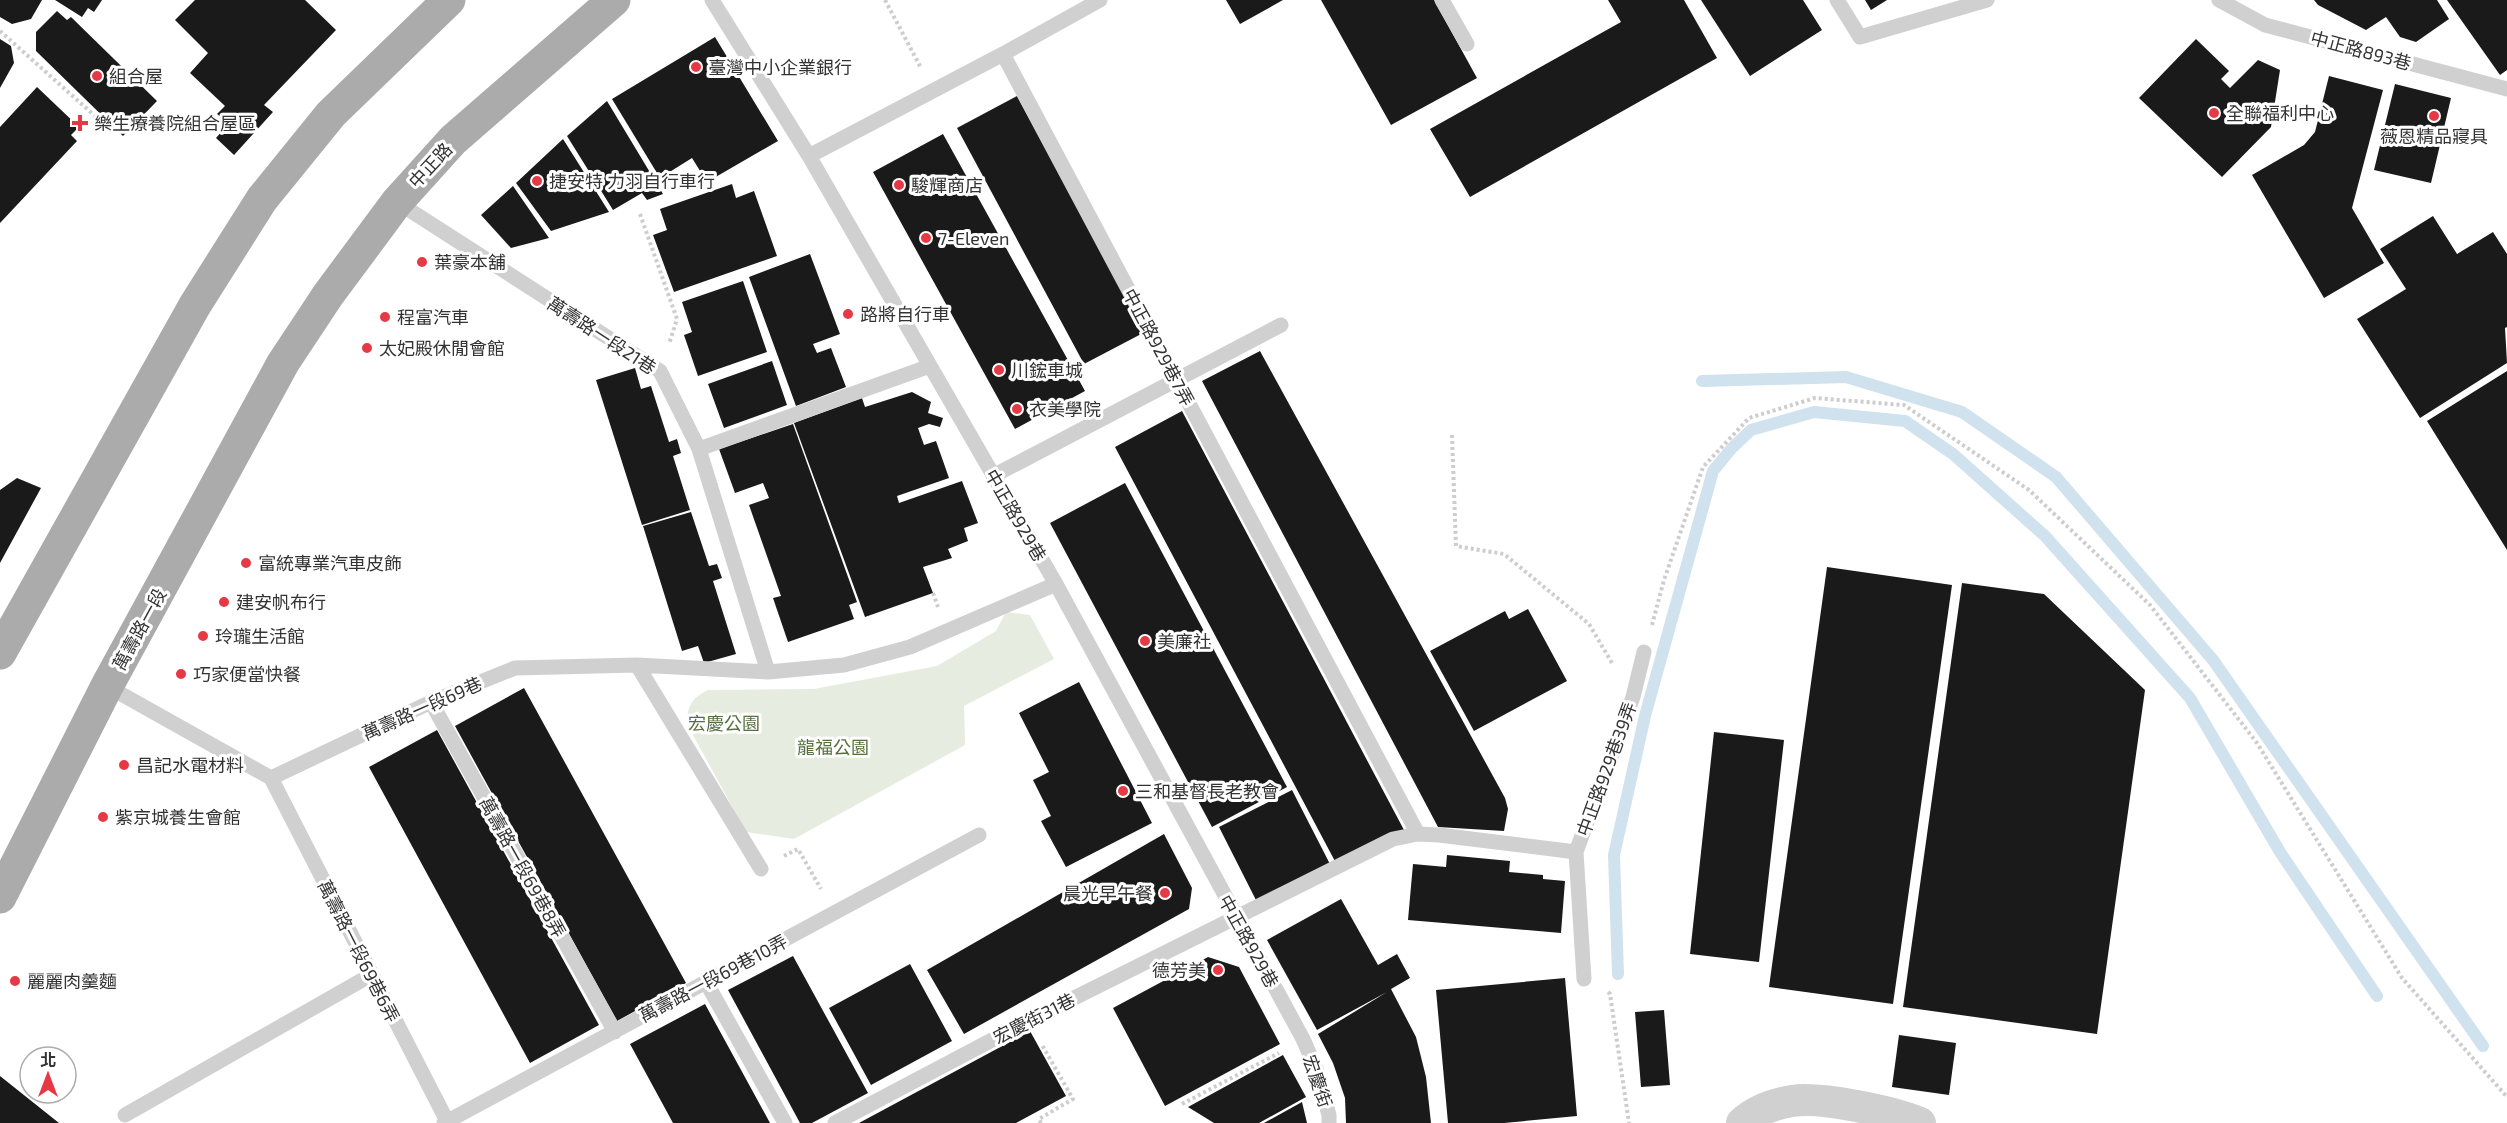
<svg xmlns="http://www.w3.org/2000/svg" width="2507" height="1123" font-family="'Exo 2','Noto Sans TC',sans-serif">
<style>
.green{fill:#e6ecdf}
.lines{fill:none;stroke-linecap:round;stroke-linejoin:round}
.stream{stroke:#cfe2ee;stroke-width:12}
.building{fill:#1a1a1a}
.path{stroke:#cdcdcd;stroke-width:4;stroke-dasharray:3 3;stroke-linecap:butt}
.lane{stroke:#d0d0d0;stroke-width:15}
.street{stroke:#d0d0d0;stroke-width:32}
.primary{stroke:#ababab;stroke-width:33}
.poi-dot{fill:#e63946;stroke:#fff;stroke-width:2}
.labels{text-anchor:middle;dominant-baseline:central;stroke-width:6;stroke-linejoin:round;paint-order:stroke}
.street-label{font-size:18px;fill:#333;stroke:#fff}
.poi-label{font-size:18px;fill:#333;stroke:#fff;text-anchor:start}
.park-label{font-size:18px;fill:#56703f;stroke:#fff}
</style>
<rect width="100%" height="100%" fill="#fff"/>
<path class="green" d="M1006,612L1030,615L1054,659L964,706L965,745L794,839L746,832L687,724C687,707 691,698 708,690L814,689L937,666L996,631Z"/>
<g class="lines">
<path class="stream" d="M1702,381L1846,377L1962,412L2056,477L2213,660L2483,1046
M1618,974L1614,855L1645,716L1713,471L1731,449L1751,430L1814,412L1905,421L1953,454L2045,536L2190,698L2280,852L2377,996"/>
</g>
<path class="building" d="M0,0H42L31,19L12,24L0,17Z
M55,0H102L94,12L88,8L82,17Z
M195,0H305L336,30L264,105L273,112L234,155L216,138L229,123L217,114L225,106L190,73L208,53L175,20Z
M1226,0H1283L1240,24Z
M1321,0H1434L1477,78L1391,125Z
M1608,0H1684L1717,58L1470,197L1430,129L1621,22Z
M1701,0H1803L1822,30L1750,76Z
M1865,0H1887L1871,10Z
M2314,0H2437L2449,19L2416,42L2400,37L2386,17L2366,30L2318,5Z
M2447,0H2507V70L2500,75Z
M57,11L67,20L71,17L157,101L123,136L36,51V32Z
M715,37L778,141L707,182L692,158L660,178L612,99Z
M0,39L11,46L14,63L0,88Z
M2196,39L2229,71L2221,79L2230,88L2258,60L2280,70L2271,127L2222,177L2139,98Z
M2329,76L2383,90L2352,208L2384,263L2324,298L2252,175L2304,145L2315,132Z
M2395,84L2451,98L2431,183L2374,170Z
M37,87L79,127L71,135L77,141L0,223V127Z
M1017,96L1145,332L1084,364L957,128Z
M607,101L663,194L647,200L642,193L613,210L567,136Z
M943,134L1085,391L1015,429L873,172Z
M563,139L609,212L551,231L516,183Z
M732,184L736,198L754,191L777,256L674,292L653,235L667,230L660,209Z
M513,186L549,238L511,248L481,215Z
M2433,216L2457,254L2493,232L2507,254V327L2505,328L2507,363L2420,418L2357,319L2406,289L2380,249Z
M810,254L840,334L813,344L817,353L831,348L846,387L796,406L749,277Z
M743,281L767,352L698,376L684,335L692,332L682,302Z
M1260,351L1505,798L1508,809L1504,831L1438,827L1202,381Z
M772,361L787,405L724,428L708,384Z
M635,368L641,389L651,386L669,442L677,439L681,453L673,456L690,510L642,525L596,380Z
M2507,371V550L2427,421Z
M912,392L931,402L928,413L943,418L940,427L929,424L918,428L924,445L936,441L949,478L897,496L899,503L962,481L978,523L964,528L968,541L948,549L952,558L923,567L933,593L865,617L794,423L862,398L865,407Z
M1182,411L1404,830L1337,865L1115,447Z
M793,424L857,602L849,605L854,619L788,642L773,598L781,596L749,505L769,498L763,483L735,493L719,449Z
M17,478L41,488L0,563V490Z
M1125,483L1287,787L1212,827L1050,523Z
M691,512L709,566L717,564L722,578L713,581L736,654L704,663L698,646L682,651L643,526Z
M1827,567L1952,585L1893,1004L1769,987Z
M1962,583L2044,594L2145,690L2097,1034L1903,1007Z
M1528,609L1567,681L1474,731L1430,651L1505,611L1509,619Z
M1079,682L1152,823L1066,867L1041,821L1051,816L1033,780L1049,772L1019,713Z
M524,688L686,983L617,1021L455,726Z
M437,730L599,1025L530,1063L369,767Z
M1714,732L1784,740L1759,962L1690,954Z
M1292,790L1332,868L1259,906L1219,827Z
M1164,834L1192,888L1189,909L964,1034L927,970Z
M1447,855L1510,861L1509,872L1543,875V879L1565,881L1561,933L1408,920L1413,864L1446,867Z
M1341,899L1378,965L1397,954L1410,978L1391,989L1416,1037L1426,1077L1431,1123H1346L1345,1098L1333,1063L1318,1034L1387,992L1317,1030L1267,940Z
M793,956L868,1093L812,1123H800L728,990Z
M1208,957L1239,967L1280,1044L1165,1106L1113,1008Z
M910,964L952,1041L871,1085L829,1008Z
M1565,978L1577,1116L1504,1123H1448L1436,990Z
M705,1004L770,1123H673L630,1044Z
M1664,1010L1670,1085L1641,1087L1635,1012Z
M1030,1031L1066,1096L1016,1123H859Z
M1899,1035L1956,1043L1949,1095L1892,1087Z
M1283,1055L1306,1097L1259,1123H1214L1188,1107Z
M0,1076L59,1123H0Z
M1302,1102L1307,1123H1264Z"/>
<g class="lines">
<path class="path" d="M885,0L921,68
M0,31L105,125
M640,214L677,319L669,344
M1452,435L1456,546L1504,554L1589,624L1612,663
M933,593L938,607
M1652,625L1664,580L1703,467L1749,418L1815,398L1904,405L2029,490L2150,605L2257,743L2402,978L2507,1097
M784,856L798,849L821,889
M1608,992L1610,994L1629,1123
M1182,1104L1279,1053
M1041,1123L1039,1119L1073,1099L1042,1045"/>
<path class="lane" d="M712,0L809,156L1056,584L1303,1039L1316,1069L1329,1115V1123
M1442,0L1467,44
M1837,0L1860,37L1987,0
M2219,0L2265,25L2507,89
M1003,54L1100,0
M809,156L1003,54L1418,834
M397,202L660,371L699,449L768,672
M699,449L930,366
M993,476L1281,325
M637,665L761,869
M107,686L271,778L431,702L515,668L637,665L768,672L844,665L910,647L1056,584
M431,702L615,1032
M271,778L448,1123
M1576,852L1584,979
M706,982L785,1123
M125,1115L371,975
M444,1123L979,835
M835,1123L1028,1021L1393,839L1418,834L1439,835L1576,852L1633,697L1644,652"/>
<path class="street" d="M1742,1123C1755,1111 1774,1104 1792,1101C1820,1096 1894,1112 1920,1123"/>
<path class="primary" d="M0,653L195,305L262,199L331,114L449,0
M0,897L107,686L283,363L328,295L397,202L453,140L614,0"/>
</g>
<g class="poi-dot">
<circle cx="696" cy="67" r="6"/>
<circle cx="97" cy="76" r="6"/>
<circle cx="2214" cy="113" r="6"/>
<circle cx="2434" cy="116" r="6"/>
<path d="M77 114h6v6h6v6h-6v6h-6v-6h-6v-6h6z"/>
<circle cx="537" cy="181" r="6"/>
<circle cx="899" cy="185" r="6"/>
<circle cx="926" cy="238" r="6"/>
<circle cx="422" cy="262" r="6"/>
<circle cx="848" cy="314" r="6"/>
<circle cx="385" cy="317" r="6"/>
<circle cx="367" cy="348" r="6"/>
<circle cx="999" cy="370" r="6"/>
<circle cx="1017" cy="409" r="6"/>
<circle cx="246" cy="563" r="6"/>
<circle cx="224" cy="602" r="6"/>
<circle cx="203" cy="636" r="6"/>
<circle cx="1145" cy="641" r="6"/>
<circle cx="181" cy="674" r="6"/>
<circle cx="124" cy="765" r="6"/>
<circle cx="1123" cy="791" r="6"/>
<circle cx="103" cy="817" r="6"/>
<circle cx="1165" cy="893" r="6"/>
<circle cx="1218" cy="970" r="6"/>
<circle cx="15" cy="981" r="6"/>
</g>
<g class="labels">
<g class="street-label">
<text transform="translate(2361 50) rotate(15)">中正路893巷</text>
<text transform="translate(430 165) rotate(-47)">中正路</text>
<text transform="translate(602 335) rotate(33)">萬壽路一段21巷</text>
<text transform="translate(1159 347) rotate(62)">中正路929巷7弄</text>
<text transform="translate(1016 515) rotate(60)">中正路929巷</text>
<text transform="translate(139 629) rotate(-61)">萬壽路一段</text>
<text transform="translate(422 708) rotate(-24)">萬壽路一段69巷</text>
<text transform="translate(1606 769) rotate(-70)">中正路929巷39弄</text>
<text transform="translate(523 867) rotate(61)">萬壽路一段69巷8弄</text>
<text transform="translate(1249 941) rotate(61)">中正路929巷</text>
<text transform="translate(359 951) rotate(63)">萬壽路一段69巷6弄</text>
<text transform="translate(713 978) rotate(-28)">萬壽路一段69巷10弄</text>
<text transform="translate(1034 1018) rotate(-27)">宏慶街31巷</text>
<text transform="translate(1318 1081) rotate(71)">宏慶街</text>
</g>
<g class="poi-label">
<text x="708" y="67">臺灣中小企業銀行</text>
<text x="109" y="76">組合屋</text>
<text x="2226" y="113">全聯福利中心</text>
<text x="94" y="123">樂生療養院組合屋區</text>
<text x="2434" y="136" text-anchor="middle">薇恩精品寢具</text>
<text x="549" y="181">捷安特 力羽自行車行</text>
<text x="911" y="185">駿輝商店</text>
<text x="938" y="238">7-Eleven</text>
<text x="434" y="262">葉豪本舖</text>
<text x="860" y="314">路將自行車</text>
<text x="397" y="317">程富汽車</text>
<text x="379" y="348">太妃殿休閒會館</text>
<text x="1011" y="370">川鋐車城</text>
<text x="1029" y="409">衣美學院</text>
<text x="258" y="563">富統專業汽車皮飾</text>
<text x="236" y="602">建安帆布行</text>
<text x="215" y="636">玲瓏生活館</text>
<text x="1157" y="641">美廉社</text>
<text x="193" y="674">巧家便當快餐</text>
<text x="136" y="765">昌記水電材料</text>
<text x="1135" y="791">三和基督長老教會</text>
<text x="115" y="817">紫京城養生會館</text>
<text x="1153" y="893" text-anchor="end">晨光早午餐</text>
<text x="1206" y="970" text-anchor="end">德芳美</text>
<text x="27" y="981">麗麗肉羹麵</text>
</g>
<g class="park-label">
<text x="724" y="723">宏慶公園</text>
<text x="833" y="747">龍福公園</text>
</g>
</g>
<g transform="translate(48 1075)"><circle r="28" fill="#ffffff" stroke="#adadad" stroke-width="1.5"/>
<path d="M0-4.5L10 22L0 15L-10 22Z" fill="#e63946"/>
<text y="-9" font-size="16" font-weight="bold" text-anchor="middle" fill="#333333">北</text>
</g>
</svg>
